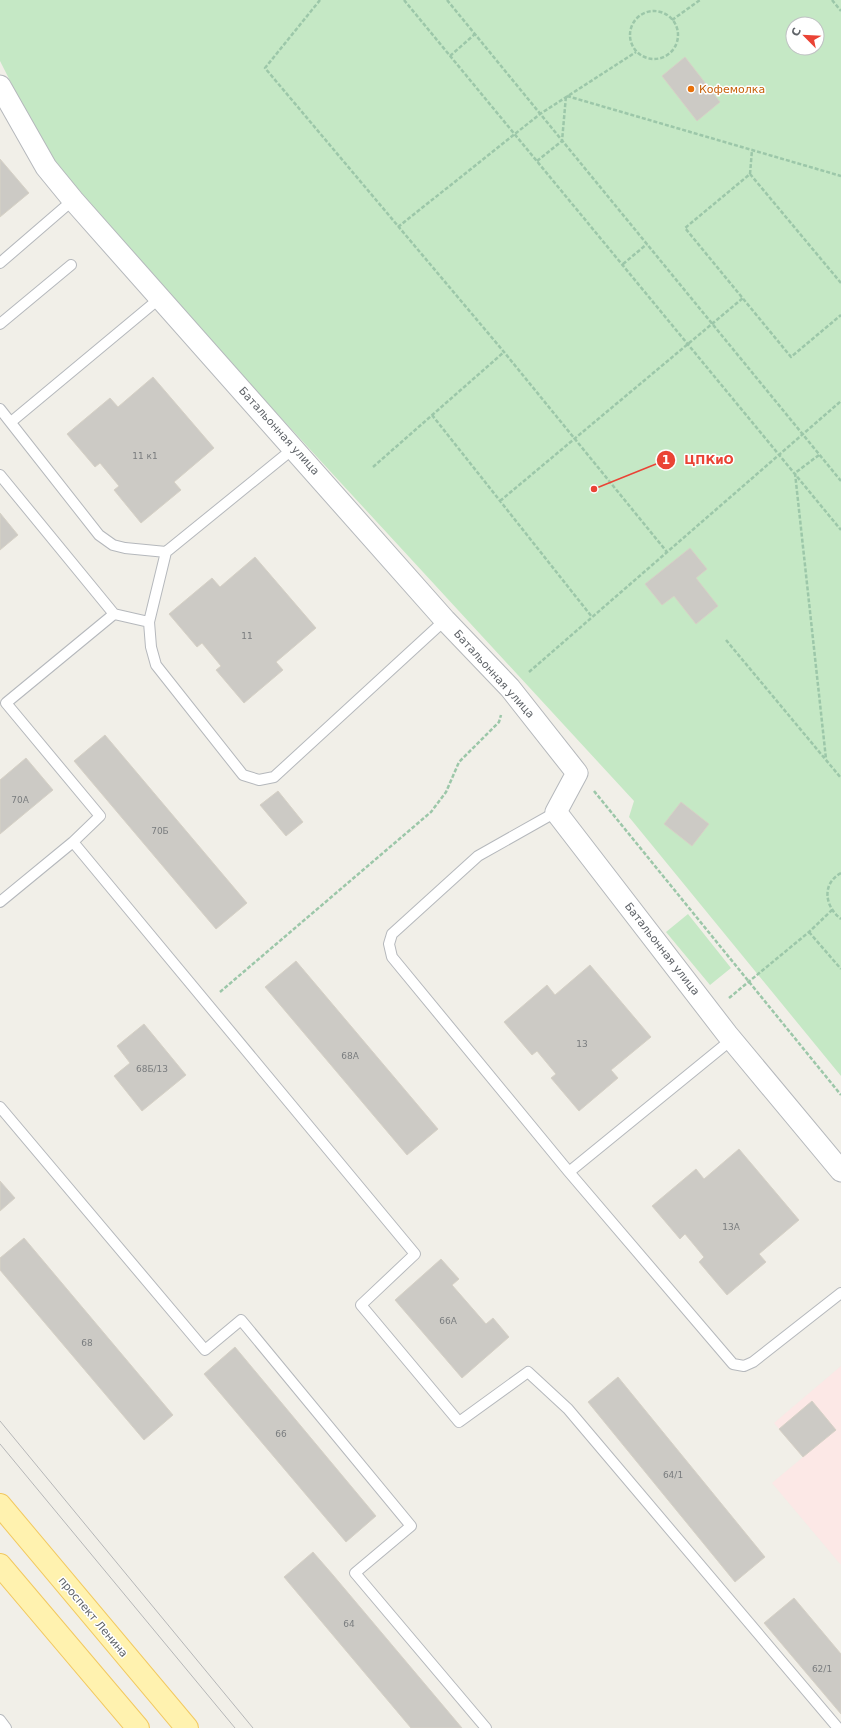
<svg xmlns="http://www.w3.org/2000/svg" width="841" height="1728" font-family="'DejaVu Sans',sans-serif">
<style>
.medical{fill:#fce8e6}
.green{fill:#c5e8c5;fill-rule:evenodd}
.building{fill:#cccac5;stroke:#d6d1c6}
.lines{fill:none;stroke-linecap:round;stroke-linejoin:round}
.service-casing{stroke:#b5b8bc;stroke-width:12}
.minor-casing{stroke:#b5b8bc;stroke-width:23}
.primary-casing{stroke:#f2c960;stroke-width:24}
.path{stroke:#9cc7a9;stroke-width:2.5;stroke-dasharray:4 2;stroke-linecap:butt}
.service{stroke:#fff;stroke-width:10}
.minor{stroke:#fff;stroke-width:21}
.primary{stroke:#fff2af;stroke-width:22}
.tram{stroke:#b6b7b8;stroke-width:1}
.food-dot{fill:#e8710a;stroke:#fff;stroke-width:1.5}
.labels{text-anchor:middle;dominant-baseline:central;stroke-width:3;stroke-linejoin:round;paint-order:stroke}
.number-label{font-size:9px;fill:#7a7d7f}
.food-label{font-size:11px;fill:#c56008;stroke:#fff;text-anchor:start}
.street-label{font-size:11px;fill:#5f6368;stroke:#fff}
.leader{fill:none;stroke:#ea4335;stroke-width:1.5}
.callout-dot{fill:#ea4335;stroke:#fff;stroke-width:1.5}
.mark-label{font-size:12px;text-anchor:middle;font-weight:bold;fill:#fff}
.callout-label{font-size:12px;text-anchor:middle;font-weight:bold;fill:#ea4335;stroke:#fff;stroke-width:3;stroke-linejoin:round;paint-order:stroke}
</style>
<rect width="100%" height="100%" fill="#f1efe8"/>
<path class="medical" d="M841,1366V1565L772,1483L803,1457L774,1423Z"/>
<path class="green" d="M0,0H841V1076L629,817L634,801L59,177L0,61ZM793,24H817V48H793Z
M688,914L731,968L710,985L666,932Z"/>
<path class="building" d="M685,57L720,102L697,121L662,76Z
M0,159L29,193L0,217Z
M153,377L214,448L174,482L181,490L141,523L114,490L119,486L100,463L95,467L67,434L110,398L118,407Z
M0,513L18,535L0,550Z
M690,548L707,569L696,578L718,606L696,624L674,596L662,605L645,584Z
M255,557L316,628L276,662L283,670L244,703L216,670L221,666L202,643L197,647L169,614L212,578L220,587Z
M105,735L247,903L216,929L74,761Z
M26,758L53,790L0,834V780Z
M278,791L303,822L286,836L260,805Z
M681,802L709,824L692,846L664,824Z
M296,961L438,1129L407,1155L265,987Z
M590,965L651,1037L611,1070L618,1078L579,1111L551,1078L556,1074L537,1051L532,1055L504,1022L547,985L555,995Z
M144,1024L186,1075L142,1111L114,1076L130,1063L117,1046Z
M739,1149L799,1220L759,1254L766,1262L727,1295L699,1262L704,1257L695,1246L685,1234L680,1239L652,1206L696,1169L704,1179Z
M0,1181L15,1198L0,1211Z
M24,1238L173,1415L144,1440L0,1270V1258Z
M441,1259L459,1279L452,1285L486,1324L493,1318L509,1337L462,1378L395,1300Z
M235,1347L376,1516L346,1542L204,1374Z
M618,1377L765,1557L735,1582L588,1402Z
M812,1401L836,1430L803,1457L779,1429Z
M313,1552L333,1575L462,1728H411L284,1577Z
M794,1598L841,1654V1714L764,1623Z"/>
<g class="lines">
<defs>
<path id="service" d="M0,263L73,200
M0,324L71,265
M0,409L99,535L113,545L125,548L166,552L294,448
M11,422L160,298
M0,475L114,614L149,622
M166,552L149,622L151,647L156,665L243,775L259,780L274,777L445,620
M556,812L478,856L392,934L389,944L392,957L569,1172L733,1364L744,1366L753,1362L841,1293
M73,842L100,816L6,703L114,614
M0,902L73,842L415,1254L361,1305L459,1422L528,1372L568,1409L838,1728
M0,1107L205,1350L241,1320L411,1526L355,1573L486,1728
M569,1172L731,1040
M0,1720L6,1728"/>
<path id="minor" d="M0,86L46,167L73,200L445,620L510,688L577,773L556,812L727,1034L841,1171"/>
<path id="primary" d="M0,1505L187,1728
M0,1565L138,1728"/>
</defs>
<use href="#service" class="service-casing"/>
<use href="#minor" class="minor-casing"/>
<use href="#primary" class="primary-casing"/>
<path class="path" d="M320,0L265,68L504,352L667,552
M404,0L841,530
M447,0L841,481
M832,0L841,11
M630 35a24 24 0 1 1 48 0a24 24 0 1 1-48 0Z
M672,20L700,0
M450,56L475,34
M567,96L841,176
M537,161L562,141L566,96
M750,174L752,150
M398,227L540,114L636,52
M623,264L647,244
M841,283L750,174L685,228L791,357L841,315
M432,415L592,617
M819,455L795,473L826,759
M373,467L504,352
M500,501L743,298
M726,640L841,778
M529,672L841,401
M594,791L841,1095
M841,873C821,884 825,907 841,919
M809,932L841,969
M220,992L431,812L446,792L459,762L499,722L501,715
M729,998L809,932L832,910"/>
<use href="#service" class="service"/>
<use href="#minor" class="minor"/>
<use href="#primary" class="primary"/>
<path class="tram" d="M0,1421L253,1728
M0,1444L235,1728"/>
</g>
<circle class="food-dot" cx="691" cy="89" r="4"/>
<g class="labels">
<g class="number-label">
<text x="145" y="456">11 к1</text>
<text x="247" y="636">11</text>
<text x="20" y="800">70А</text>
<text x="160" y="831">70Б</text>
<text x="582" y="1044">13</text>
<text x="350" y="1056">68А</text>
<text x="152" y="1069">68Б/13</text>
<text x="731" y="1227">13А</text>
<text x="448" y="1321">66А</text>
<text x="87" y="1343">68</text>
<text x="281" y="1434">66</text>
<text x="673" y="1475">64/1</text>
<text x="349" y="1624">64</text>
<text x="822" y="1669">62/1</text>
</g>
<g class="food-label">
<text x="699" y="89">Кофемолка</text>
</g>
<g class="street-label">
<text transform="translate(279 431) rotate(48)">Батальонная улица</text>
<text transform="translate(494 674) rotate(48)">Батальонная улица</text>
<text transform="translate(662 949) rotate(52)">Батальонная улица</text>
<text transform="translate(93 1617) rotate(50)">проспект Ленина</text>
</g>
</g>
<path class="leader" d="M594 489L666 460"/>
<g class="callout-dot">
<circle cx="594" cy="489" r="4"/>
<circle cx="666" cy="460" r="10"/>
</g>
<g class="mark-label">
<text x="666" y="464">1</text>
</g>
<g class="callout-label">
<text x="709" y="464">ЦПКиО</text>
</g>
<g transform="translate(805 36) rotate(294)"><circle r="19" fill="#ffffff" stroke="#bfc1c3"/>
<path d="M0-3L7 15L0 10L-7 15Z" fill="#ea4335"/>
<text y="-6" font-size="11" font-weight="bold" text-anchor="middle" fill="#5f6368">С</text>
</g>
</svg>
